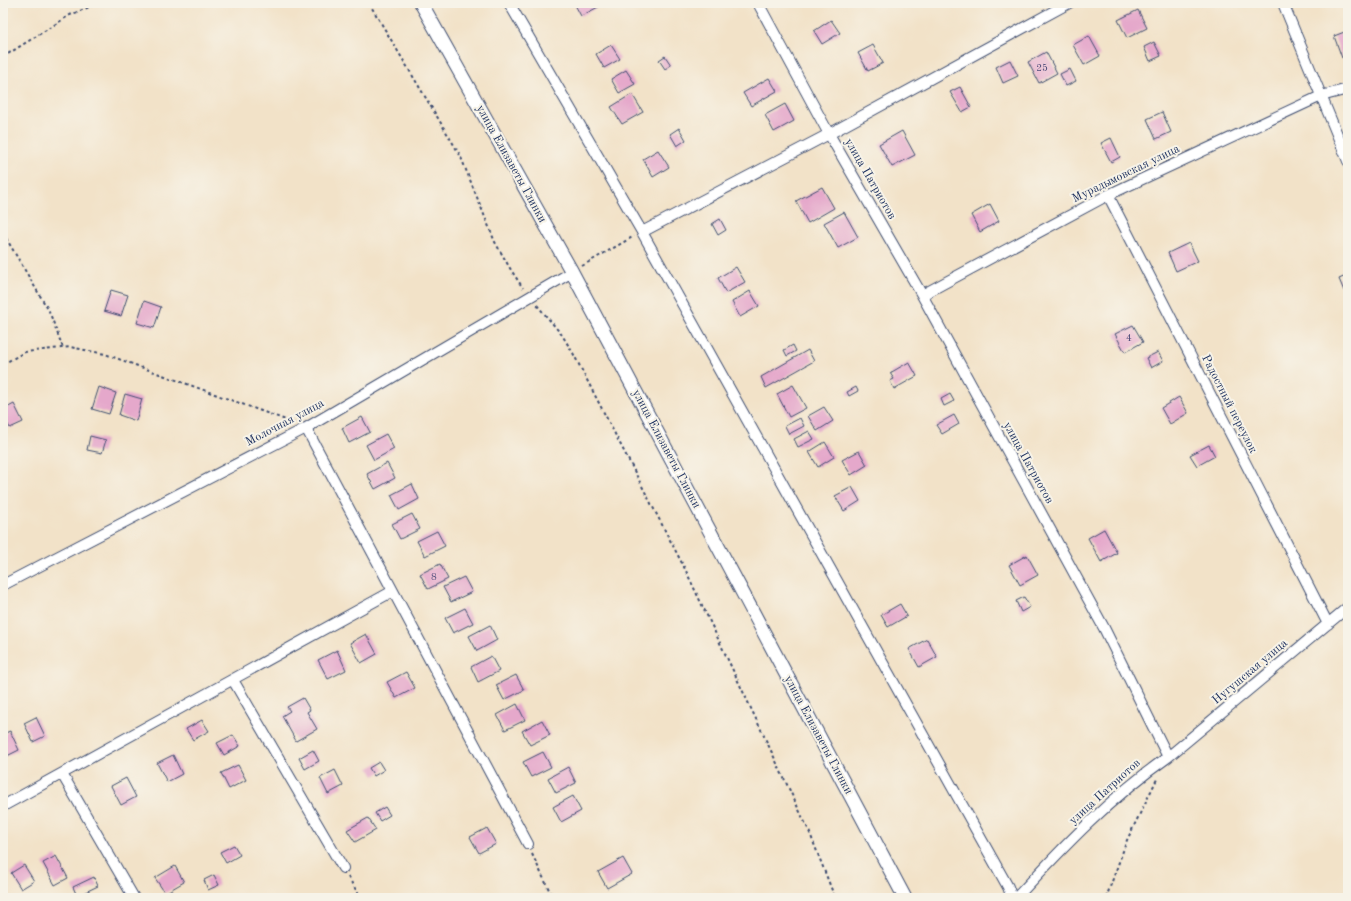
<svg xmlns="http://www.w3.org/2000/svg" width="1351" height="901" font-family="'Old Standard TT',serif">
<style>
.building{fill:#e5a8cb}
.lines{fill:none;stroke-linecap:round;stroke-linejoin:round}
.minor-casing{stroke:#3b4a6e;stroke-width:12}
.tertiary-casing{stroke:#3b4a6e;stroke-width:15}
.path{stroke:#3b4a6e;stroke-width:2;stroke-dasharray:3 3;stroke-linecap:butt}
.minor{stroke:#fff;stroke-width:10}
.tertiary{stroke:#fff;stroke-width:13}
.labels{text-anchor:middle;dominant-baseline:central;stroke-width:4;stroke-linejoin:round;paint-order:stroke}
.number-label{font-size:10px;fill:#4e4d79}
.street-label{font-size:12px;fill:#1b2f5e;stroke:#f7f3e8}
</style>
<rect width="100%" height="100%" fill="#f7f3e8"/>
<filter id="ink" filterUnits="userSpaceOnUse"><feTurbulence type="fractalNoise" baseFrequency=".025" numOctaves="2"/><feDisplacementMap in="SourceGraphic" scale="8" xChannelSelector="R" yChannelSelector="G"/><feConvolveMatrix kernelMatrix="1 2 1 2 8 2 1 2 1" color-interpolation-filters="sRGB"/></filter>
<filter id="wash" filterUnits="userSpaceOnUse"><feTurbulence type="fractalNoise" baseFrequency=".012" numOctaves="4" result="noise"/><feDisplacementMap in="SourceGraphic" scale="16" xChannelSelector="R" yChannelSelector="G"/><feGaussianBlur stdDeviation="0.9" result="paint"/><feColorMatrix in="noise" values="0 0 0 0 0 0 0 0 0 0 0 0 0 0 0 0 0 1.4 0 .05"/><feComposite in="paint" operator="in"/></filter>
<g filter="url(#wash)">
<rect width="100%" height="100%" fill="#f2e2c8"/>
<g id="blocks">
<path class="building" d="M574,3H601L602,5L581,16Z
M1138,10L1147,28L1127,38L1118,20Z
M831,20L840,33L822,44L814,31Z
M1347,31L1348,56L1342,58L1334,36Z
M1089,36L1100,56L1084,65L1073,45Z
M1154,42L1161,56L1150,61L1144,47Z
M611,45L620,59L604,68L596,54Z
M873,45L883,63L868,71L858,53Z
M1046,52L1057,73L1039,83L1028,62Z
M665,56L671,65L665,69L659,60Z
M1010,60L1018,76L1003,83L996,67Z
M1070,69L1076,81L1066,86L1060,74Z
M626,70L635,84L619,93L611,79Z
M769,78L777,91L751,106L743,93Z
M960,87L971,107L962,112L950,92Z
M632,94L643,112L622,124L611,107Z
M785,104L794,121L774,132L765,115Z
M1162,112L1171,132L1156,139L1147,119Z
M679,128L686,140L677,146L670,134Z
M902,131L915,155L892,167L879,144Z
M1111,138L1120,157L1111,162L1101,143Z
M658,150L669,167L653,177L643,159Z
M822,187L834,208L808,223L796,201Z
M990,204L999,221L980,232L971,215Z
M844,212L858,237L838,248L824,223Z
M720,219L726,230L718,235L712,224Z
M1189,243L1198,261L1176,271L1168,253Z
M736,267L745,282L726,293L718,278Z
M1348,275V289L1344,291L1339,279Z
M111,290L128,295L121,316L104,311Z
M750,291L759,306L740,317L732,302Z
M144,301L161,307L154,328L137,323Z
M1133,325L1143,342L1125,352L1115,334Z
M793,345L796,351L787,356L784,350Z
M808,350L814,361L766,388L761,377Z
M1158,352L1163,361L1151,368L1146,358Z
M909,362L917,376L894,389L890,381L894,379L890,373Z
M793,385L806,408L789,417L777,394Z
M99,387L116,393L109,414L92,409Z
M856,387L858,391L849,396L847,392Z
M125,394L142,399L136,421L119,415Z
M950,394L954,401L944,406L941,399Z
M1179,397L1188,413L1170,424L1161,408Z
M14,404L23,422L10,428L3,416V410Z
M824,407L833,421L817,431L808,416Z
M954,415L959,424L942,434L936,425Z
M362,417L370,432L349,443L342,428Z
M800,418L804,426L789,434L785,426Z
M809,431L814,439L798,447L794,439Z
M386,434L394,449L374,460L366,445Z
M90,436L106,440L102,453L87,450Z
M825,442L834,457L818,467L809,452Z
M1209,445L1215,456L1197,466L1190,455Z
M859,451L867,465L851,475L842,460Z
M387,463L395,478L375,489L367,474Z
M412,484L419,499L399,510L391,495Z
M852,487L860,501L844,511L835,496Z
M412,514L420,529L400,539L392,524Z
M1104,529L1117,553L1101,562L1088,538Z
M437,531L445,546L425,556L417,541Z
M1027,555L1038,575L1020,585L1009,565Z
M440,564L448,579L428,589L420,574Z
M464,577L472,592L451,602L443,587Z
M1024,597L1030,607L1021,612L1016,601Z
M900,604L907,616L888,627L881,615Z
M465,608L473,623L453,633L445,618Z
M490,625L497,640L477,651L469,636Z
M366,634L377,654L361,663L350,643Z
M927,639L937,657L919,667L909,649Z
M337,650L346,670L328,679L318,660Z
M491,656L499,671L478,682L471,667Z
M406,672L415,688L396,698L387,682Z
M516,675L524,690L504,700L496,685Z
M303,698L310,710L307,712L317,729L296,741L282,716L290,711L287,707Z
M517,704L525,720L505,730L497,715Z
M36,717L45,736L33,742L24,723Z
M202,720L209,731L193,740L186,729Z
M542,720L550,735L530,745L522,731Z
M10,731L19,750L7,756L3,748V734Z
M233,735L240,746L224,755L217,743Z
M313,750L319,761L305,769L299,758Z
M543,752L551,767L531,777L523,762Z
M173,755L182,774L167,782L157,763Z
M379,762L384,770L374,776L369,768Z
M238,765L246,780L229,789L221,773Z
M568,767L576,783L556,793L548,778Z
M335,770L343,786L328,794L320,778Z
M126,778L136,797L121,805L111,786Z
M573,796L581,811L561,822L553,807Z
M385,807L390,815L380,821L375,813Z
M368,818L376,830L355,842L347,830Z
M487,828L496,844L479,853L470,837Z
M234,845L240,855L226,863L220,852Z
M56,856L68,878L55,885L43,863Z
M623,858L632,874L607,888L598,872Z
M24,865L34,881L21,889L11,873Z
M175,866L184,882L165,893L155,878Z
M214,875L219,885L208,890L204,880Z
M94,877L98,886L77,896L73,887Z"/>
</g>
</g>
<g filter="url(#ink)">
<use href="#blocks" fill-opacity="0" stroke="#3b4a6e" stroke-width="1"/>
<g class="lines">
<defs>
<path id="minor" d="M509,3L642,232L1008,887L1012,898
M758,3L829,134L922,295L1104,628L1168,757
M1283,3L1348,161
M1108,195L1328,624
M642,232L829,134L1069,3
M922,295L1108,195L1321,96L1348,89
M306,428L528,844
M3,585L306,428L572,272
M233,680L343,868
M62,774L134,898
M3,806L393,591
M1016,898C1063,847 1112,796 1168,757L1348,607"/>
<path id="tertiary" d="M421,3L572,272L905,898"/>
</defs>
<use href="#minor" class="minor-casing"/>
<use href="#tertiary" class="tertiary-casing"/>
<path class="path" d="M369,3L460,155L495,242L511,270L523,288
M3,57L70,15L99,3
M3,233L49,311L63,348
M582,266L634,236
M537,305L562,335L573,353L685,569L809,831L835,898
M3,364L25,352L70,347L105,354L294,423
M532,854L553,898
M348,877L361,898
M1106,898L1127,840L1157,779"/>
<use href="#minor" class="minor"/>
<use href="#tertiary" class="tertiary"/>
</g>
</g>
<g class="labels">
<g class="number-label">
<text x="1042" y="68">25</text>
<text x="1129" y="338">4</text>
<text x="434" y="577">8</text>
</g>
<g class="street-label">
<text transform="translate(511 164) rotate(61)">улица Елизаветы Глинки</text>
<text transform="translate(1126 174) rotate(-26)">Мурадымовская улица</text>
<text transform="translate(870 179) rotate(60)">улица Патриотов</text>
<text transform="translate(1229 404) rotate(63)">Радостный переулок</text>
<text transform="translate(285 423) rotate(-28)">Молочная улица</text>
<text transform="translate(666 449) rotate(62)">улица Елизаветы Глинки</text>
<text transform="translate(1028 463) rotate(61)">улица Патриотов</text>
<text transform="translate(1250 672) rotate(-40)">Нугушская улица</text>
<text transform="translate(818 735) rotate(62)">улица Елизаветы Глинки</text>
<text transform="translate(1105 792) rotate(-42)">улица Патриотов</text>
</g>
</g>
<rect width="1351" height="901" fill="none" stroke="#f7f3e8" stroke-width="16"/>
</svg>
